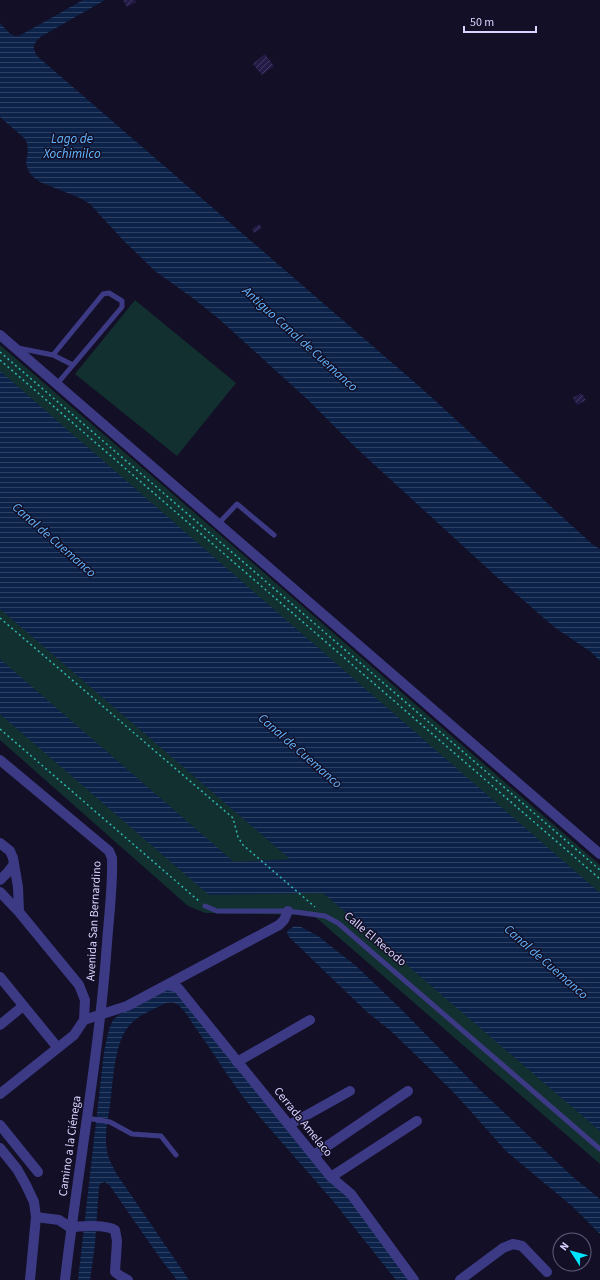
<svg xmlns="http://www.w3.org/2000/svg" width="600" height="1280" font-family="'Source Sans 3',sans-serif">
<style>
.pitch{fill:#12302f}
.water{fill:url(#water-rules)}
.building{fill:url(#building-hatch)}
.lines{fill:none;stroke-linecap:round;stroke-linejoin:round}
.path{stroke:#2fb8b0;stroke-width:1.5;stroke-dasharray:2 3;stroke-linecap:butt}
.lane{stroke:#3d3a85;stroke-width:5}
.street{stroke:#3d3a85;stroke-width:10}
.labels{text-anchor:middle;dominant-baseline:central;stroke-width:3;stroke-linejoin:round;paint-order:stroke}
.street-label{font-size:12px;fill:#d9d4ff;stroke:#130f26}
.water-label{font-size:13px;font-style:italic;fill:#62b6ff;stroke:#130f26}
</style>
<defs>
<pattern id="water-rules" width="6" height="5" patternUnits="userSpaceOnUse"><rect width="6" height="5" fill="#0c2248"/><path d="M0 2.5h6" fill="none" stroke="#2f4163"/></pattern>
<pattern id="building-hatch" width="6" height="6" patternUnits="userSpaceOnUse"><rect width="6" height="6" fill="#241b47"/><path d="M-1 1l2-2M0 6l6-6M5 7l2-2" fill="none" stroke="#433b63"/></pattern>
</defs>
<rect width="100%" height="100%" fill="#130f26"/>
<path class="pitch" d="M135,300L236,383L177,456L75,374Z
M0,345L261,570L600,865V1164L313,915L205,913L188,906L0,740Z"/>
<path class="water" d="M83,0H105L42,36C34,43 31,46 37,56L419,386L592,544L600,549V661L591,652L554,627L499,579L354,446L307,399L219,319L194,299L155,271L122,239L90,204L80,198L40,182L32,176L28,170L26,163L28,151L27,143L24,138L0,117V23C6,29 10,37 19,36Z
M0,371L600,893V1131L323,893L209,895L0,714V659L234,862L290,859L0,609Z
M295,926L301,927L318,936L356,966L401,1009L480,1090L573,1177L600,1199V1234L573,1207L506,1151L457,1096L425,1064L392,1032L367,1012L289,937L287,933L288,930Z
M166,990H171L177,993L345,1193L410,1280H396L333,1201L251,1107C231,1082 215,1055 197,1030C191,1022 186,1011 178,1005C174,1002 171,1002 166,1003C153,1010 134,1016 126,1030C114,1048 113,1083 110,1105C108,1119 104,1136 107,1151C108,1159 113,1166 116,1173L189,1280H177L160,1258L110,1186L105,1182L101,1183L99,1186L95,1244L90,1280H78L104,1052L109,1029L113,1020L120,1014Z"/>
<path class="building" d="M123,0H135L136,2L127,7Z
M265,54L274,66L262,75L253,64Z
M259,224L262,228L254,233L252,229Z
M581,393L586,400L577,405L573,398Z"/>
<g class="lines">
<path class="path" d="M0,352L600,870
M0,360L600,879
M0,618L233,818L238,837L243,845L315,907
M0,729L200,902"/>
<path class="lane" d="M18,348L53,355L73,365L122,307V301L109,293L103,294L53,355
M57,384L73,365
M218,524L237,504L274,535
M205,906L217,911H288L325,916L338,923L600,1149
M87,1118L110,1122L132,1134L161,1136L176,1155"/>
<path class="street" d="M0,335L600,854
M0,760L109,851L112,858C113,886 109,915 107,943C99,1056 78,1167 65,1280
M0,843L10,851L13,858L18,887L19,912L79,985L85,1000L84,1020
M0,880L8,872L14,864
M0,892L19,912
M0,977L58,1048
M167,985L178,988L331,1177L351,1194L414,1280
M0,1025L23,1006
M237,1062L310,1020
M0,1094L74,1035L84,1020L127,1006L279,925L284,920L288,911
M0,1125L38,1172
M289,1125L350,1091
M0,1148L17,1169L26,1185L34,1202L36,1217L30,1280
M314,1155L408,1091
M331,1177L417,1121
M36,1217L59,1220L71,1228C81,1225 107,1225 115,1230L117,1241L115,1272L119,1275L128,1280
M460,1280L503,1248L513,1244L522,1246L547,1272"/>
</g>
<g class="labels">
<g class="street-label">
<text transform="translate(94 921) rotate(-87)">Avenida San Bernardino</text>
<text transform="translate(375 939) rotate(40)">Calle El Recodo</text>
<text transform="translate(303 1122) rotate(51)">Cerrada Amelaco</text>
<text transform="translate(70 1146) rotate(-82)">Camino a la Ciénega</text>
</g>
<g class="water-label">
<text x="72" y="139">Lago de<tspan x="72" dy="15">Xochimilco</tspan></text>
<text transform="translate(300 339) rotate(42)">Antiguo Canal de Cuemanco</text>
<text transform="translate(54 540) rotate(41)">Canal de Cuemanco</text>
<text transform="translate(300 751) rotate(41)">Canal de Cuemanco</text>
<text transform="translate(546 962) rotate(41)">Canal de Cuemanco</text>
</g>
</g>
<g transform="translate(572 1252) rotate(306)"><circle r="19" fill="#130f26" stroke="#625e7d"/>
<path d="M0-3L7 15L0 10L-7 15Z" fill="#00e5ff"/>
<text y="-6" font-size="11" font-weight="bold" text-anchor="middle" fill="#d9d4ff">N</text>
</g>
<path d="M464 26v6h72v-6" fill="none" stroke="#d9d4ff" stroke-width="2"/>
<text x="470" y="26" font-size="12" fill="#d9d4ff" stroke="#130f26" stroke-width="3" paint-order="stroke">50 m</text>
</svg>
